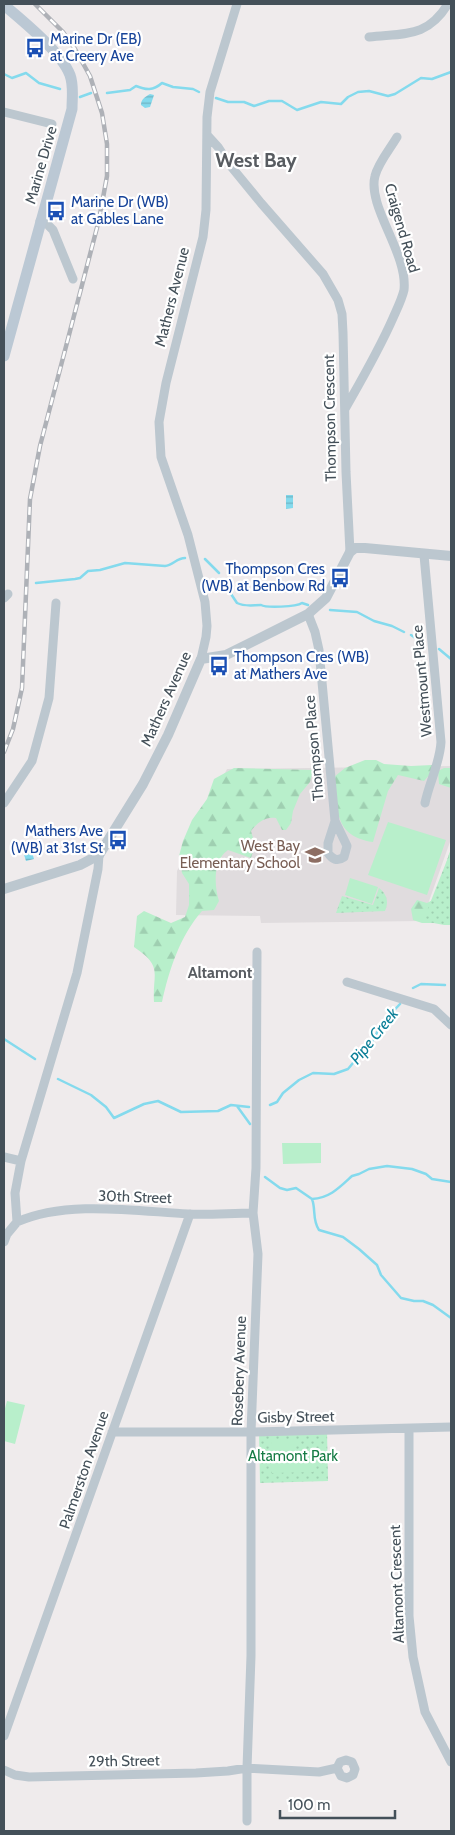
<svg xmlns="http://www.w3.org/2000/svg" width="455" height="1835" font-family="Cabin,sans-serif">
<style>
.education{fill:#e0dcde}
.forest{fill:url(#forest-firs)}
.park{fill:url(#park-dots)}
.garden{fill:#b8efcb}
.water{fill:url(#water-rules)}
.lines{fill:none;stroke-linecap:round;stroke-linejoin:round}
.stream{stroke:#84daed;stroke-width:2.5}
.minor{stroke:#bcc7cf;stroke-width:9}
.tertiary{stroke:#bcc7cf;stroke-width:10}
.secondary{stroke:#bbc8d4;stroke-width:11}
.rail-casing{stroke:#aeb1b7;stroke-width:4.5}
.rail{stroke:#fff;stroke-width:2.5;stroke-dasharray:8;stroke-linecap:butt}
.labels{text-anchor:middle;dominant-baseline:central;stroke-width:4.5;stroke-linejoin:round;paint-order:stroke}
.transit-label{font-size:15px;fill:#164399;stroke:#fff;text-anchor:start}
.street-label{font-size:15px;fill:#445059;stroke:#fff}
.education-label{font-size:15px;fill:#785e54;stroke:#fff;text-anchor:end}
.park-label{font-size:15px;fill:#157b44;stroke:#fff}
.neighbourhood-label{font-size:16px;font-weight:bold;fill:#585c61;stroke:#fff}
.water-label{font-size:16px;font-style:italic;fill:#0b7f98;stroke:#fff}
.district-label{font-size:20px;font-weight:bold;fill:#585c61;stroke:#fff}
</style>
<defs>
<pattern id="forest-firs" width="22" height="20" patternUnits="userSpaceOnUse" patternTransform="scale(1.25)"><rect width="22" height="20" fill="#b8efcb"/><path d="M5 1l3.5 6h-7zM16 11l3.5 6h-7z" fill="#9fcfb1"/></pattern>
<pattern id="park-dots" width="8" height="8" patternUnits="userSpaceOnUse" patternTransform="scale(1.25)"><rect width="8" height="8" fill="#b8efcb"/><path d="M2 2h.1M6 6h.1" fill="none" stroke="#9fcfb1" stroke-width="1.8" stroke-linecap="round"/></pattern>
<pattern id="water-rules" width="6" height="5" patternUnits="userSpaceOnUse" patternTransform="scale(1.25)"><rect width="6" height="5" fill="#84daed"/><path d="M0 2.5h6" fill="none" stroke="#6eb3c3"/></pattern>
</defs>
<rect width="100%" height="100%" fill="#efebec"/>
<path class="education" d="M451,766V839L422,921L261,923L260,916L176,915L177,871L227,769Z"/>
<path class="forest" d="M365,760H376L384,764L411,766L432,765L431,773L424,781L398,775L388,791L373,842C333,836 338,809 334,777L345,768Z
M234,768L313,770L310,782L300,794L293,811L291,823L286,830H282L276,818C265,816 257,823 251,831L255,845L251,858L228,850C213,860 214,885 219,901L214,910L202,911C180,936 169,970 162,1002H154C152,973 164,967 134,947L137,916L144,911L171,923L185,917L189,905V884L182,873L179,856L183,841L192,820L207,799L214,779Z
M444,768H451V788L439,784L438,771Z
M451,849V923H422L413,920L411,909L417,900L427,903L442,895C445,878 444,865 451,849Z"/>
<path class="park" d="M451,850V925H444L423,921Z
M379,888C387,894 389,902 385,911L336,913L342,896L373,905Z
M327,1430L328,1481L260,1483L259,1432Z"/>
<path class="garden" d="M388,822L446,840L427,895L368,875Z
M350,878L378,887L372,904L345,895Z
M282,1143H321V1163L283,1164Z
M7,1401L25,1405L15,1444L4,1441V1412Z
M295,1439V1453H313V1472L272,1473L271,1440Z"/>
<path class="water" d="M150,94L154,95L150,107L145,108L141,105C141,99 145,97 150,94Z
M286,495H293V508L286,509Z
M29,842L34,859L26,861L21,845Z"/>
<g class="lines">
<path class="stream" d="M4,74L12,78L26,73L39,83L60,89
M107,93L130,90L136,86C146,90 153,91 162,83L173,87L193,89L199,92
M80,97L91,93
M216,98L228,102H244L254,106L269,101H282L297,110L321,102L341,104L348,97L358,92L369,91L388,96L395,94L421,78L432,79L451,72
M205,559L219,573
M221,579L237,603C245,607 253,605 261,605C266,608 296,607 302,603L308,605
M36,583L75,579L80,578L88,571L100,570L125,563L165,566C173,565 177,558 185,558
M330,610L357,612L374,621L392,626L404,632
M411,635L423,643
M439,649L451,659
M413,988L421,984L445,985
M4,1039L35,1059
M58,1079L91,1095L106,1107L114,1118L144,1104L158,1101L181,1112L218,1111L231,1105L249,1107
M270,1105L277,1102L283,1093L299,1080L313,1073L334,1074L348,1069L367,1046L371,1043L384,1021L400,1004
M237,1106L250,1124
M265,1177L280,1188L287,1190L296,1188L312,1199C330,1198 340,1187 352,1176L359,1174L369,1169L387,1166L412,1169L426,1174L432,1179L451,1182
M312,1199C316,1209 312,1220 319,1230L343,1237L359,1249L377,1265L381,1275L401,1298L414,1301H423L433,1305L451,1318"/>
<path class="minor" d="M369,37C405,33 427,38 448,4
M4,112L52,124
M208,136L218,147L229,164L261,203L323,274L338,300L342,314L343,333L346,472L350,552
M40,221L48,225L53,230L73,279
M345,409C362,379 379,350 393,318C397,309 402,299 404,290C408,253 367,207 375,176C378,163 390,149 397,137
M424,555L441,742C440,763 429,783 425,803
M4,598L8,594
M308,614L315,632L319,650L335,821L328,843V853C332,859 337,862 344,857L347,846L335,821
M201,659L206,637L207,626L205,602L188,535L161,457L159,422L166,383L203,237L206,210L207,117L210,92L237,4
M4,803L32,761L49,698L56,603
M347,982L434,1009L451,1025
M4,1157L21,1161
M17,1222C66,1200 135,1211 188,1214C209,1215 232,1213 253,1213
M4,1242L7,1234L17,1222L15,1193L21,1161L77,973L98,869L99,855
M409,1429V1616L413,1657L425,1712L451,1762
M112,1432H251L451,1427
M4,1736L190,1214
M4,1770L15,1775L29,1777L196,1773L228,1771L247,1768L319,1772L337,1768L340,1762L346,1760L352,1762L355,1769L353,1775L347,1778L341,1776L337,1768
M247,1821V1768L251,1656V1432L258,1254L253,1213L256,1168L257,952"/>
<path class="tertiary" d="M4,889L80,865L99,855L143,784L168,735L201,659L226,655L308,614L326,598L350,552L355,548H365L451,556"/>
<path class="secondary" d="M4,5C23,21 61,52 70,75C74,86 72,97 72,109L4,356"/>
<defs>
<path id="rail" d="M4,752L13,729L22,688L30,499L40,446L99,220L107,176V144L102,113L90,76L75,49L63,32L35,4"/>
</defs>
<use href="#rail" class="rail-casing"/>
<use href="#rail" class="rail"/>
</g>
<defs>
<symbol id="bus-bare" viewBox="-9 -9 18 18"><path d="M-5-6H5V4H4V6H2V4H-2V6H-4V4H-5ZM-3.5-4V0h7V-4ZM-3.5 1.2v1.5H-2V1.2ZM2 1.2v1.5H3.5V1.2Z" fill="#1a4fb4" stroke="#fff" stroke-width="2.5" paint-order="stroke"/></symbol>
<symbol id="school-bare" viewBox="-9 -9 18 18"><path d="M0-5L7-2L0 1L-7-2ZM-4 1L0 2.5L4 1V4Q0 6-4 4Z" fill="#8d6e63" stroke="#fff" stroke-width="2.5" paint-order="stroke"/></symbol>
</defs>
<g fill-rule="evenodd">
<use href="#bus-bare" x="21" y="34" width="28" height="28"/>
<use href="#bus-bare" x="42" y="197" width="28" height="28"/>
<use href="#bus-bare" x="326" y="564" width="28" height="28"/>
<use href="#bus-bare" x="205" y="652" width="28" height="28"/>
<use href="#bus-bare" x="104" y="826" width="28" height="28"/>
<use href="#school-bare" x="301" y="841" width="28" height="28"/>
</g>
<g class="labels">
<g class="transit-label">
<text x="50" y="39">Marine Dr (EB)<tspan x="50" dy="17">at Creery Ave</tspan></text>
<text x="71" y="202">Marine Dr (WB)<tspan x="71" dy="17">at Gables Lane</tspan></text>
<text x="325" y="569" text-anchor="end">Thompson Cres<tspan x="325" dy="17">(WB) at Benbow Rd</tspan></text>
<text x="234" y="657">Thompson Cres (WB)<tspan x="234" dy="17">at Mathers Ave</tspan></text>
<text x="103" y="831" text-anchor="end">Mathers Ave<tspan x="103" dy="17">(WB) at 31st St</tspan></text>
</g>
<g class="street-label">
<text transform="translate(41 165) rotate(-74)">Marine Drive</text>
<text transform="translate(402 228) rotate(74)">Craigend Road</text>
<text transform="translate(172 297) rotate(-76)">Mathers Avenue</text>
<text transform="translate(330 418) rotate(-91)">Thompson Crescent</text>
<text transform="translate(422 681) rotate(-95)">Westmount Place</text>
<text transform="translate(166 699) rotate(-66)">Mathers Avenue</text>
<text transform="translate(314 748) rotate(-95)">Thompson Place</text>
<text transform="translate(135 1197) rotate(2)">30th Street</text>
<text transform="translate(239 1371) rotate(-88)">Rosebery Avenue</text>
<text transform="translate(296 1417) rotate(-1)">Gisby Street</text>
<text transform="translate(84 1470) rotate(-71)">Palmerston Avenue</text>
<text transform="translate(397 1584) rotate(-92)">Altamont Crescent</text>
<text transform="translate(124 1761) rotate(-1)">29th Street</text>
</g>
<g class="education-label">
<text x="300" y="846">West Bay<tspan x="300" dy="17">Elementary School</tspan></text>
</g>
<g class="park-label">
<text x="293" y="1456">Altamont Park</text>
</g>
<g class="neighbourhood-label">
<text x="220" y="972">Altamont</text>
</g>
<g class="water-label">
<text transform="translate(374 1036) rotate(-51)">Pipe Creek</text>
</g>
<g class="district-label">
<text x="256" y="160">West Bay</text>
</g>
</g>
<rect width="455" height="1835" fill="none" stroke="#445059" stroke-width="10"/>
<path d="M280 1810v8h115v-8" fill="none" stroke="#445059" stroke-width="2.5"/>
<text x="288" y="1810" font-size="15" fill="#445059" stroke="#ffffff" stroke-width="4" paint-order="stroke">100 m</text>
</svg>
